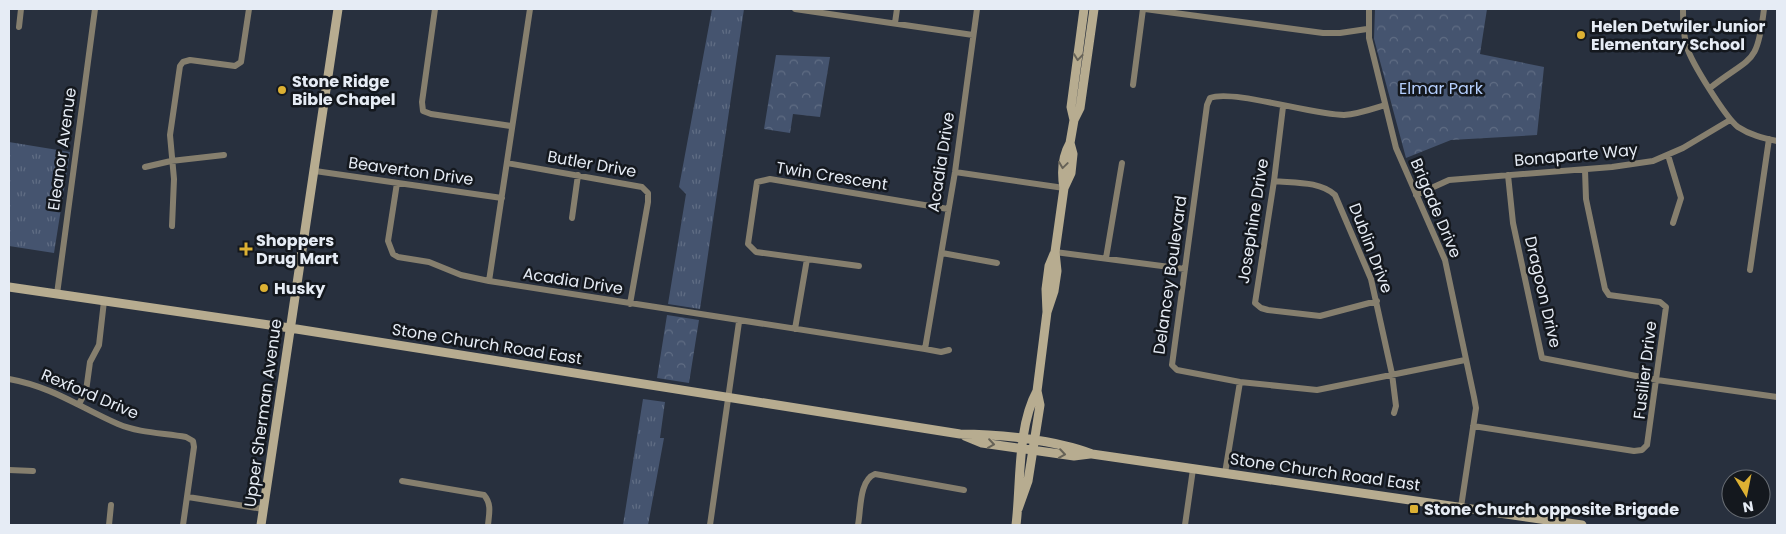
<svg xmlns="http://www.w3.org/2000/svg" width="1786" height="534" font-family="Poppins,sans-serif">
<style>
.grass{fill:url(#grass-tufts)}
.park{fill:url(#park-crowns)}
.lines{fill:none;stroke-linecap:round;stroke-linejoin:round}
.street{stroke:#867f6e;stroke-width:6}
.secondary{stroke:#b7ac90;stroke-width:9}
.oneway{stroke:#666257}
.poi-dot{fill:#ddb133;stroke:#14181e;stroke-width:2}
.labels{text-anchor:middle;dominant-baseline:central;stroke-width:5;stroke-linejoin:round;paint-order:stroke}
.poi-label{font-size:16px;font-weight:bold;fill:#e6ecf5;stroke:#14181e;text-anchor:start}
.park-label{font-size:16px;fill:#b5cffe;stroke:#14181e}
.street-label{font-size:16px;fill:#e6ecf5;stroke:#14181e}
</style>
<defs>
<pattern id="grass-tufts" width="24" height="20" patternUnits="userSpaceOnUse" patternTransform="scale(1.25)"><rect width="24" height="20" fill="#45546f"/><path d="M3 7l-1-3M5 7V3M7 7l1-3M15 17l-1-3M17 17v-4M19 17l1-3" fill="none" stroke="#606d84"/></pattern>
<pattern id="park-crowns" width="20" height="18" patternUnits="userSpaceOnUse" patternTransform="scale(1.25)"><rect width="20" height="18" fill="#45546f"/><path d="M2 6a3 3 0 1 1 6 0M12 15a3 3 0 1 1 6 0" fill="none" stroke="#606d84"/></pattern>
</defs>
<rect width="100%" height="100%" fill="#28303e"/>
<path class="grass" d="M712,9H744L700,309L668,304L686,194L679,187Z
M9,142L70,152L54,253L9,246Z
M643,399L665,402L660,438H664L648,525H623Z"/>
<path class="park" d="M1375,9H1487L1480,54L1544,67L1537,135L1451,140L1406,158L1374,39Z
M776,55L830,57L820,117L793,114L790,133L764,129Z
M667,315L699,320L689,383L657,378Z"/>
<g class="lines">
<path class="street" d="M435,9L422,102L423,111L431,114L511,126
M530,9L489,281L925,349L955,172L977,9
M795,9L973,35
M1145,9L1323,33H1340L1367,29
M1369,9V38L1396,148L1445,260L1474,397L1476,408L1461,507
M1683,9C1683,21 1683,35 1687,47C1691,62 1726,118 1738,127C1750,135 1763,138 1777,141
M895,23L897,9
M19,27L21,9
M1133,85L1143,9
M1710,88C1752,55 1757,67 1764,9
M1385,105C1372,109 1358,114 1344,115C1313,115 1232,89 1210,98L1207,105L1172,365L1177,370L1240,382L1317,390L1465,360
M1283,107L1274,181L1255,303L1261,308L1268,310L1320,316L1377,301
M1668,155L1681,198L1673,223
M507,163L642,187L648,193V202L630,304
M145,167L171,161L224,155
M315,171L502,198
M955,172L1064,188
M1508,175L1513,223L1542,358L1657,380L1777,397
M1274,181C1294,183 1320,181 1335,195L1371,279L1392,374L1396,406L1394,413
M397,183L388,241L393,254L398,257L429,262L461,275L489,281
M1416,195L1449,180L1612,167L1653,161L1683,148L1730,120
M572,218L578,175
M172,226L174,179L170,135L180,66L183,62L190,60L235,66L241,62L249,9
M1055,252L1185,269
M942,253L997,263
M1106,258L1122,163
M807,259L859,266
M1750,270L1769,139
M57,294L95,9
M795,329L807,259L756,252L748,244L757,182L770,179L948,209
M925,349L941,352L949,350
M9,379C53,387 79,407 118,424C139,433 164,433 186,437L193,441L194,447L183,525
M79,404L86,391L90,362L99,345L104,301
M1473,426L1634,451L1642,450L1647,445L1666,307L1660,302L1609,295L1605,289L1586,199L1585,170
M9,470L33,471
M1225,473L1240,382
M402,481L484,495C492,504 489,514 488,525
M188,497L263,509
M109,525L111,505
M710,525L739,322
M858,525C861,510 859,480 875,474L964,490
M1185,525L1193,469"/>
<path class="secondary" d="M1074,120L1080,108L1094,9
M1064,188C1061,171 1062,157 1070,143
M9,287L290,328L960,434C999,434 1056,440 1092,454L1582,525
M1047,312L1054,291L1057,271L1055,252L1064,188L1071,173L1073,154L1070,143L1074,120L1071,107L1084,9
M965,436L982,443L1074,456L1090,454
M1018,509L1028,481L1040,405L1037,391L1047,312L1046,289L1049,266L1054,254
M261,525L338,9
M1016,525C1021,485 1017,427 1037,391"/>
</g>
<defs><path id="oneway-chevron" d="M-2-3.5L2.5 0L-2 3.5" fill="none" stroke-width="1.6" stroke-linecap="round" stroke-linejoin="round" transform="scale(1.25)"/></defs>
<g class="oneway">
<use href="#oneway-chevron" transform="translate(1078 57) rotate(97)"/>
<use href="#oneway-chevron" transform="translate(1063 165) rotate(98)"/>
<use href="#oneway-chevron" transform="translate(991 444) rotate(8)"/>
<use href="#oneway-chevron" transform="translate(1062 454) rotate(8)"/>
</g>
<g class="poi-dot">
<circle cx="1581" cy="35" r="5"/>
<circle cx="282" cy="90" r="5"/>
<path d="M243.5 241.5h5v5h5v5h-5v5h-5v-5h-5v-5h5z"/>
<circle cx="264" cy="288" r="5"/>
<rect x="1409" y="504" width="10" height="10" rx="2.5"/>
</g>
<g class="labels">
<g class="poi-label">
<text x="1591" y="26">Helen Detwiler Junior<tspan x="1591" dy="18">Elementary School</tspan></text>
<text x="292" y="81">Stone Ridge<tspan x="292" dy="18">Bible Chapel</tspan></text>
<text x="256" y="240">Shoppers<tspan x="256" dy="18">Drug Mart</tspan></text>
<text x="274" y="288">Husky</text>
<text x="1424" y="509">Stone Church opposite Brigade</text>
</g>
<g class="park-label">
<text x="1441" y="88">Elmar Park</text>
</g>
<g class="street-label">
<text transform="translate(62 149) rotate(-82)">Eleanor Avenue</text>
<text transform="translate(1576 155) rotate(-5)">Bonaparte Way</text>
<text transform="translate(941 162) rotate(-81)">Acadia Drive</text>
<text transform="translate(592 164) rotate(10)">Butler Drive</text>
<text transform="translate(411 171) rotate(8)">Beaverton Drive</text>
<text transform="translate(832 176) rotate(9)">Twin Crescent</text>
<text transform="translate(1436 208) rotate(67)">Brigade Drive</text>
<text transform="translate(1253 221) rotate(-81)">Josephine Drive</text>
<text transform="translate(1371 248) rotate(69)">Dublin Drive</text>
<text transform="translate(1170 275) rotate(-82)">Delancey Boulevard</text>
<text transform="translate(573 281) rotate(9)">Acadia Drive</text>
<text transform="translate(1543 292) rotate(77)">Dragoon Drive</text>
<text transform="translate(487 344) rotate(9)">Stone Church Road East</text>
<text transform="translate(1645 370) rotate(-83)">Fusilier Drive</text>
<text transform="translate(90 394) rotate(23)">Rexford Drive</text>
<text transform="translate(263 413) rotate(-82)">Upper Sherman Avenue</text>
<text transform="translate(1325 472) rotate(8)">Stone Church Road East</text>
</g>
</g>
<rect width="1786" height="534" fill="none" stroke="#e6ecf5" stroke-width="20"/>
<g transform="translate(1746 494) rotate(170)"><circle r="24" fill="#14181e" stroke="#686d74"/>
<path d="M0-4L9 19L0 12L-9 19Z" fill="#ddb133"/>
<text y="-8" font-size="14" font-weight="bold" text-anchor="middle" fill="#e6ecf5">N</text>
</g>
</svg>
